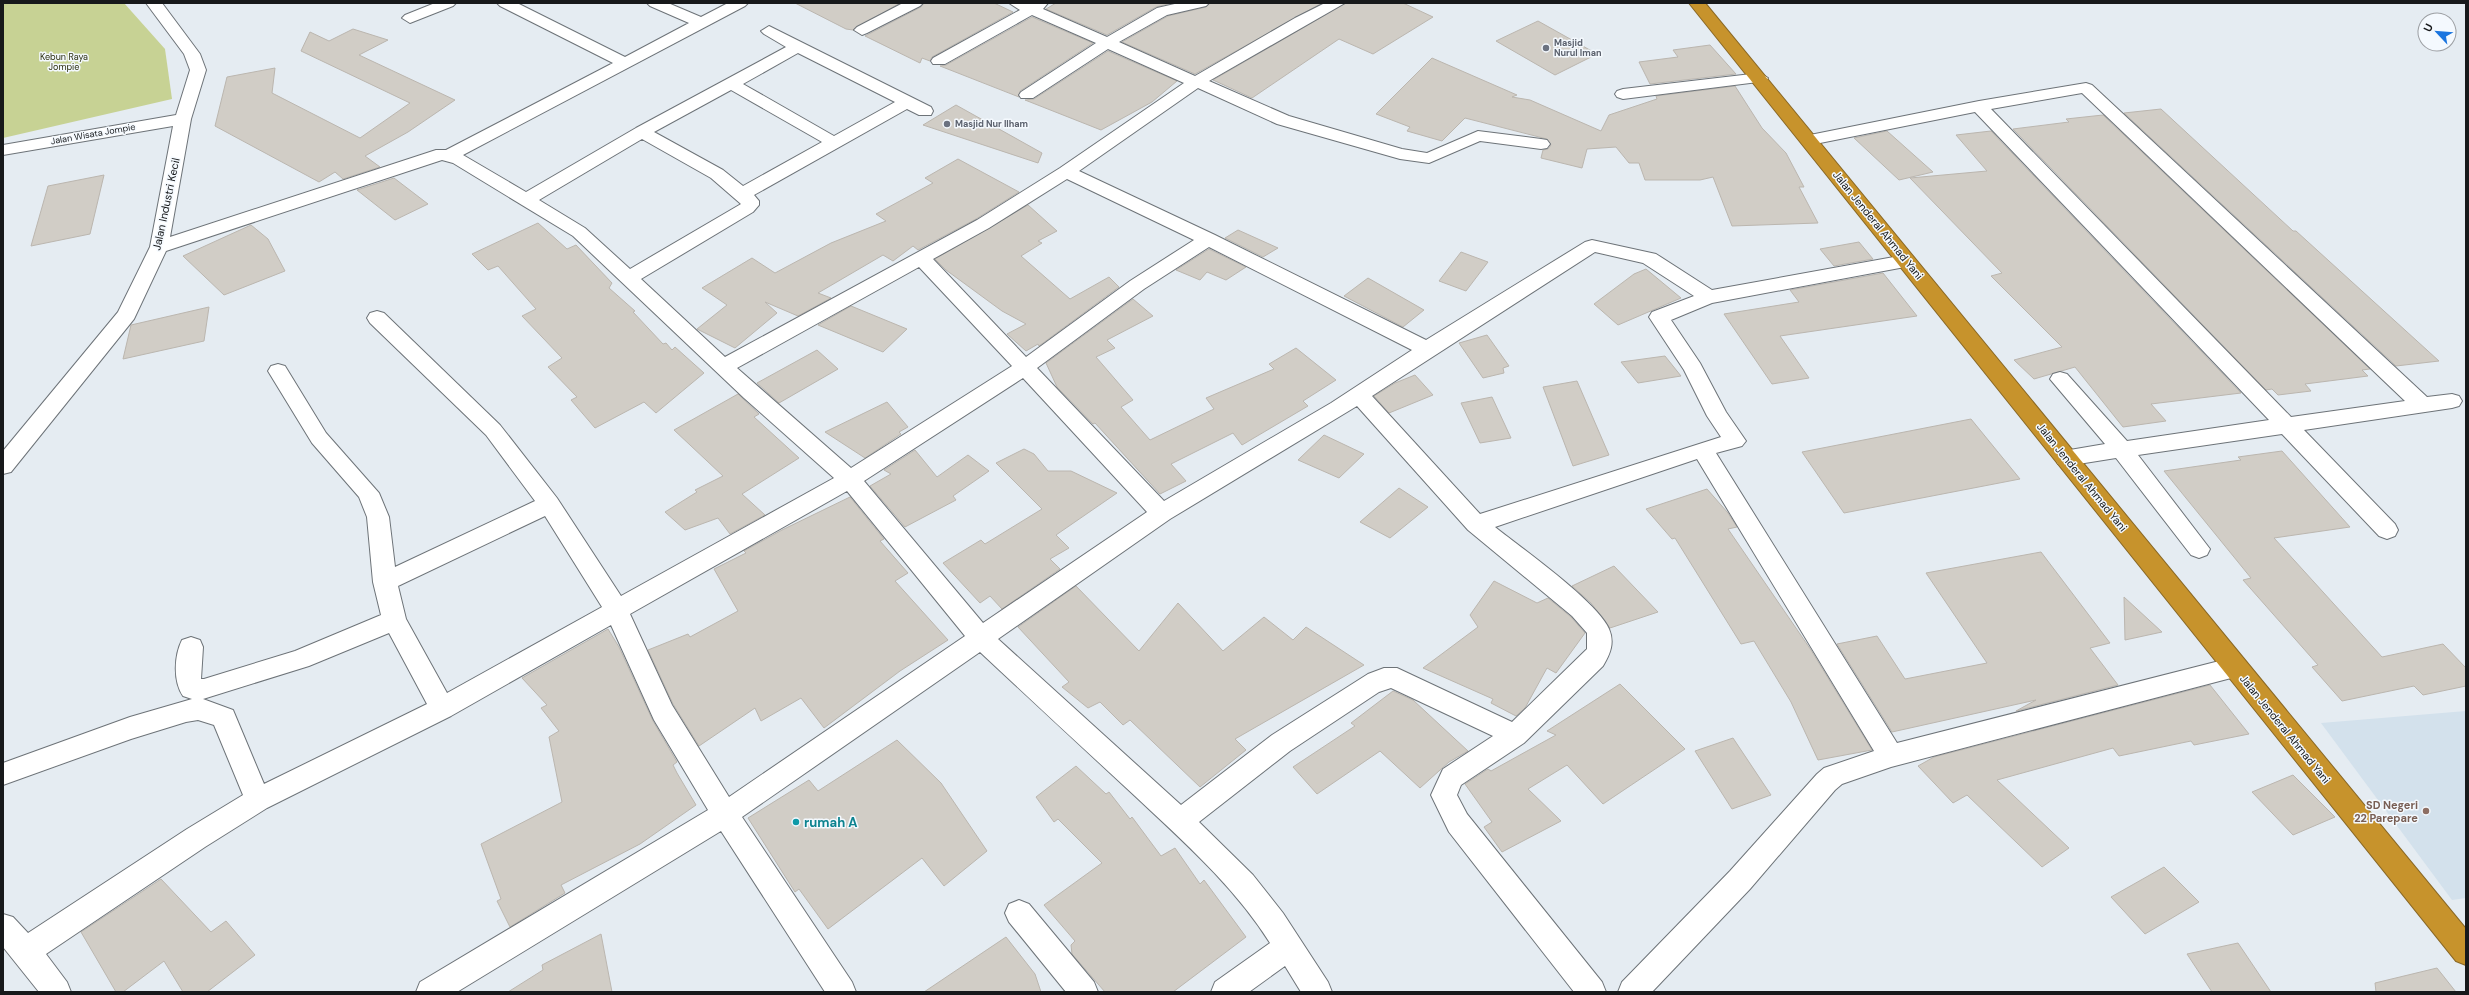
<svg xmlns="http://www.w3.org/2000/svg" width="2469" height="995" font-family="'DM Sans',sans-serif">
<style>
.built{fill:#d3e1ec}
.green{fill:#c7d294}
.building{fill:#d1cdc6;stroke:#bbb6af}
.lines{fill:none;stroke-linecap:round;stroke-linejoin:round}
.minor-casing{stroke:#6d7378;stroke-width:2}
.highway-casing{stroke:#896826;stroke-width:2}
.minor{fill:#fff;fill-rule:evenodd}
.highway{fill:#c7932c;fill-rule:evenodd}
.worship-dot{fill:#6b7280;stroke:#f4f9fe;stroke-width:1.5}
.education-dot{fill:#8d6e63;stroke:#f4f9fe;stroke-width:1.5}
.culture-dot{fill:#0f9aa8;stroke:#f4f9fe;stroke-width:1.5}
.labels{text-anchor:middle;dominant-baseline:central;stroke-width:3;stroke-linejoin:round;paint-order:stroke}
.far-worship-label{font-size:9px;font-weight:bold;fill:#5b616d;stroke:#f4f9fe;text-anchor:start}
.far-park-label{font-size:9px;fill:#2a2e10;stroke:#f4f9fe}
.far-street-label{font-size:9px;fill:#17191b;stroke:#f4f9fe}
.street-label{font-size:11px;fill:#17191b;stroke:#f4f9fe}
.education-label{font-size:11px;font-weight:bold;fill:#785e54;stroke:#f4f9fe;text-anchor:end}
.near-culture-label{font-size:13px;font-weight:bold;fill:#0d838f;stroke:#f4f9fe;text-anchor:start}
</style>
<rect width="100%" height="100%" fill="#e5ecf2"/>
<path class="built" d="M2466,711V898L2452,900L2321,723Z"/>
<path class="green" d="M3,3H124L165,49L172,99L3,138Z"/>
<path class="building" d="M795,3H900L853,30L846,29Z
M924,3H994L1013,12L932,57L930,61L922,58L920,63L865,36L921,7Z
M1056,3H1172L1156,7L1107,35L1046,9Z
M1210,3H1322L1195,74L1122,42L1168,16L1206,7Z
M1346,3H1403L1433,17L1373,54L1339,39L1252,98L1213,80Z
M1032,17L1093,43L1020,91L1019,97L940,66L946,65Z
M1538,21L1597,54L1555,75L1496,41Z
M353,29L388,40L359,55L455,100L408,132L365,156L380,167L343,179L335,172L319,182L215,126L227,77L275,68L272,93L360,138L410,103L301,51L310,32L329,41Z
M1710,45L1736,74L1650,84L1639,62L1678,57L1673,50Z
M1108,51L1177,81L1152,102L1101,130L1025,100L1034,99Z
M1432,58L1517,95L1512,97L1530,100L1601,131L1609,115L1657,99L1656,96L1735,86L1762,128L1786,153L1804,187H1799L1818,223L1732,226L1713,177L1700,180H1645L1639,163H1629L1616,147L1587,149L1582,168L1541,158L1543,150L1548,149L1551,145L1547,139L1465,118L1442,141L1407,131L1410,127L1376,114Z
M956,105L1042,153L1038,163L923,125Z
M2161,109L2293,231H2296L2439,361L2396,366L2124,113Z
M2103,115L2370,369L2362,370L2368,376L2305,384L2311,391L2278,395L2272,389L2266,390L2013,129L2069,122L2066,119Z
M1887,131L1933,172L1899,180L1854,138Z
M1991,131L2241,393L2151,404L2166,421L2123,427L2075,367L2034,379L2014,360L2062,347L1991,276L2002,273L1910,178L1987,171L1956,135Z
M958,159L1019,192L976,219L918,250L913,246L893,261L883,255L818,293L831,298L798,316L765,302L777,313L735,348L697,329L727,305L702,288L752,258L775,273L831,243L886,221L876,214L933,183L925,178Z
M104,175L90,234L31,246L48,186Z
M394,178L428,204L395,220L357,190Z
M1028,205L1057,231L1038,241L1042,243L1021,256L1070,299L1109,277L1119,287L1039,346L1038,344L1026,351L1007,334L1026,324L1002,311L946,270L935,259Z
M538,223L567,249L576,245L612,283L609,288L635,311L633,312L663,344L666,343L672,350L675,347L704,373L656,413L644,402L595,428L571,400L577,397L548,367L562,358L522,316L536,309L498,266L488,270L472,254Z
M251,225L268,239L285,271L224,295L183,256Z
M1238,230L1278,248L1263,257L1225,238Z
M1859,242L1873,259L1834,266L1820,249Z
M1209,249L1246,267L1226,280L1207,272L1200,280L1176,270Z
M1461,252L1488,262L1466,291L1439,281Z
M1646,269L1681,298L1618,325L1594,304L1634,274Z
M1883,273L1917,316L1780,336L1809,378L1772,384L1724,314L1799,302L1790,290Z
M1368,278L1424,310L1403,327L1344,296Z
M1133,299L1153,316L1107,340L1115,348L1096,357L1133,400L1121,407L1150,440L1214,409L1206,398L1274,369L1269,364L1296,348L1336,380L1303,401L1308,406L1242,445L1233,433L1171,464L1186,481L1160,494L1095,423L1093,424L1057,387L1046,363Z
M851,306L907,329L883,352L818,325Z
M209,307L204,341L123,359L131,325Z
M1487,335L1509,366L1503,368L1504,373L1483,378L1459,343Z
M817,350L838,369L779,403L757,383Z
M1665,356L1681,376L1638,383L1621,362Z
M1415,375L1433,395L1389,413L1374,396L1395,383Z
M1577,381L1609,455L1573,466L1543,387Z
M738,394L759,414L754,417L799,458L742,494L765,515L730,534L718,518L685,530L665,512L697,492L695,490L723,476L674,430Z
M1492,397L1511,438L1480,443L1461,403Z
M887,402L908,427L899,432L901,434L865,458L825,432Z
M1971,419L2020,479L1844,513L1802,452Z
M1324,435L1364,454L1339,478L1298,460Z
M1024,449L1034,454L1048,471H1071L1117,493L1056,535L1069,548L1050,559L1060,569L1002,609L990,596L980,603L943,563L981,540L985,544L1042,509L996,463Z
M915,450L937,477L968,455L989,471L953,496L956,500L905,527L870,486L891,474L884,470Z
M2282,451L2350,527L2274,538L2382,657L2443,644L2466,668V686L2423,695L2414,686L2342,701L2312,667L2318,665L2243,580L2251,578L2164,471L2241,460L2238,457Z
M1399,488L1428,507L1390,538L1360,522Z
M1707,489L1728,513L1737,527L1728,529L1811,650L1872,750L1818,760L1791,702L1754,641L1741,644L1675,538L1672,539L1646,509Z
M850,497L884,539L880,541L908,573L895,581L948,640L900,671L824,728L801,698L761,721L755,708L699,746L673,704L648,650L688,634L690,637L738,611L714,569L746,553L744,551L782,530Z
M2041,552L2110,643L2090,648L2118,685L2016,711L2036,700L1892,732L1837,644L1877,636L1905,679L1987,663L1926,573Z
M1614,566L1658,612L1610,628L1591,603L1572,586Z
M1494,581L1537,603L1548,598L1571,617L1585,633L1556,673L1547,668L1525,708L1516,716L1491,703L1493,699L1423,668L1478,627L1470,615Z
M1076,586L1139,651L1178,603L1223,651L1264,617L1293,640L1306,627L1364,665L1235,739L1246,750L1200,787L1130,720L1123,725L1100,702L1088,708L1062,687L1069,682L1018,627Z
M2124,597L2162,632L2125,640Z
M608,629L619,647L653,721L677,762L673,765L677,773L696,805L640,844L561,885L565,893L510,927L497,901L501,899L481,844L562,802L549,737L559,731L541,708L547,705L522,678Z
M1620,684L1685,749L1603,804L1567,765L1528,789L1561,821L1502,852L1484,827L1492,822L1465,784L1488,769L1491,771L1556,735L1547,731Z
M2210,685L2249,734L2194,745L2191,741L2119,756L2113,748L1997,780L2069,848L2042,867L1967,795L1953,803L1918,766L1934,757Z
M1393,691L1413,700L1468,751L1449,762L1420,788L1380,751L1317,794L1293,767L1355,726L1351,723Z
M1733,738L1771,795L1732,809L1695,751Z
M897,740L941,783L987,851L944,886L922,858L828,929L799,889L795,892L748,818L809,780L818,791Z
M1076,766L1106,794L1109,792L1130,819L1132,817L1161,856L1175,848L1200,884L1204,880L1246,937L1173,992H1105L1072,954L1071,945L1075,941L1044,905L1102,863L1058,819L1054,822L1036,797Z
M2293,775L2335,817L2293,835L2252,792Z
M2164,867L2199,902L2145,934L2111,897Z
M161,879L211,932L226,921L255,955L207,992H183L164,961L123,992H116L81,932Z
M601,934L612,992H508L543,970L542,965Z
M1006,937L1035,974L1041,992H924Z
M2238,943L2271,992H2212L2187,954Z
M2437,968L2456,992H2376L2375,983Z"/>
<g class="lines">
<defs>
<path id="minor" d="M146,3H162L200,54L206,70L191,119L170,237L436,150H446L613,63L500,6L497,3H517L625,57L689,23L650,6L647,3H668L701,17L728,3H748L745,6L463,155L526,192L636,128L786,47L764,34L761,31L769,26L931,107L933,111L931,115H919L907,109L754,195L759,201V205L753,212L641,279L725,357L977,220L1060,168L1184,83L1108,49L1033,98H1021L1019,95L1021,92L1096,43L1032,15L945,64H933L931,61L933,58L1020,10L1009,3H1048L1043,9L1107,37L1157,8L1179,3H1209L1206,6L1167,15L1119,42L1195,76L1295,18L1325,3H1345L1209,81L1289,116L1402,149L1427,153L1478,131L1541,139L1547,140L1550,144L1547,148L1541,149L1480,141L1429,163L1400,159L1277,124L1198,88L1079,171L1215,235L1426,340L1585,242L1592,240L1656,254L1712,290L1905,255L1912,257L1914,261L1912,265L1905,267L1712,303L1671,320L1700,363L1726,412L1746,441L1742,446L1716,453L1897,743L2235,657L2244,660L2247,667L2244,674L2235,677L1891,767L1842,784L1835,790L1750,889L1652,992H1618L1622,982L1730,871L1817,774L1824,768L1874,751L1697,459L1495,527C1520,547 1598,602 1609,629C1615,643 1610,654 1603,666L1524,743L1461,785L1457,795L1467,814L1602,982L1606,992H1574L1449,832L1431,795L1443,769L1493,736L1391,688L1379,692L1290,751L1199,822L1253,875L1283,913L1328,982L1332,992H1301L1285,966L1249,992H1211L1215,982L1270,943C1235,887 1183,841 1135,796C1083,748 1031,700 980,652L742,817L852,982L856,992H825L721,831L457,992H416L420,982L708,810L654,720L611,625L451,716L267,808L205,847L46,954L67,982L71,992H39L3,947V914L13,917L28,933L187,829L243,795L214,725L198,720L186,722L131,739L3,785V763L130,717L192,699L183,696C173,681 174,656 182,640L191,637L200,640L203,647L201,679H204L295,651L381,615L373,582L367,517L359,497L312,443L268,371L271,366L278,364L285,366L326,433L379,493L389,517L395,567L535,501L486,435L370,323L367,318L370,313L377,311L384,313L500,425L557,498L621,596L834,478L744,398L573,236L453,163L442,160L166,251L134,319L11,472L3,474V451L118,312L150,247L173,126L3,155V145L176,115L190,70L184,54ZM798,53L895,102L834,136L743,84ZM731,90L822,142L743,186L723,170L654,132ZM642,139L711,178L741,204L630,269L585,228L539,200ZM1067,179L1194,240L1130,281L1026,357L933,259L989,228ZM1209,247L1412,350L1331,403L1164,501L1037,368L1144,289ZM1595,252L1643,263L1694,296L1652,312L1649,317L1684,370L1707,416L1721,437L1480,514L1372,396ZM919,267L1012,366L851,468L737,368ZM1023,378L1147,512L983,623L864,481ZM1357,406L1468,530L1572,616L1587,633V649L1512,722L1397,668H1384L1368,674L1272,735L1181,805L998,639L1170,519ZM847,491L965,636L729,797L672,705L630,614ZM545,516L602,607L447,693L406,619L398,586ZM389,633L427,704L264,784L233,710L203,699L309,666Z
M435,3H456L453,6L415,21L410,23L402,18L405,15Z
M903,3H923L920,6L867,33L862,35L854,30L857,27Z
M1760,73L1768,78L1766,81L1623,99L1617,97L1615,94L1617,91L1623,89Z
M2086,83L2092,85L2427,397L2452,394L2459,396L2462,401L2459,406L2452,408L2304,430L2395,524L2398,530L2395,536L2387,539L2379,536L2282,434L2138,455L2210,549L2207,555L2199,558L2191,555L2116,458L2066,466L2058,464L2055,458L2058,452L2105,444L2050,379L2053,374L2060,372L2067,374L2127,441L2269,420L1975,112L1810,145L1804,144L1801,140L1804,136L1810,135L1979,101ZM2082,93L2405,401L2291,417L1991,109Z
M1019,900L1029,904L1094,982L1098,992H1066L1009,922L1005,913L1009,904Z"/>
<path id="highway" d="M1689,3H1705L2466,929V965L2456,961Z"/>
</defs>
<use href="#minor" class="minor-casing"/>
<use href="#highway" class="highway-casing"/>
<use href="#minor" class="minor"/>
<use href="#highway" class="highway"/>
</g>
<g class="worship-dot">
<circle cx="1546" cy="48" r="4"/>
<circle cx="947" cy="124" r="4"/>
</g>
<circle class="education-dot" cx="2426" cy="811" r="4"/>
<circle class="culture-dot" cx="796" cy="822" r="4"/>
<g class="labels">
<g class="far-worship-label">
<text x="1554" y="43">Masjid<tspan x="1554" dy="10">Nurul Iman</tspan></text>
<text x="955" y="124">Masjid Nur Ilham</text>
</g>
<g class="far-park-label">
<text x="64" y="57">Kebun Raya<tspan x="64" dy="10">Jompie</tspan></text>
</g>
<g class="far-street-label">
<text transform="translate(93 134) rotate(-10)">Jalan Wisata Jompie</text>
</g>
<g class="street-label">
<text transform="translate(166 204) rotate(-78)">Jalan Industri Kecil</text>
<text transform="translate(1878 225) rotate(51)">Jalan Jenderal Ahmad Yani</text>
<text transform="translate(2082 477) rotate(51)">Jalan Jenderal Ahmad Yani</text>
<text transform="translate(2285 729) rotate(51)">Jalan Jenderal Ahmad Yani</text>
</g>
<g class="education-label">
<text x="2418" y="805">SD Negeri<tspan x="2418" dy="13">22 Parepare</tspan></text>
</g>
<g class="near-culture-label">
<text x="804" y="822">rumah A</text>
</g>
</g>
<rect width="2469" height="995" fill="none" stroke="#17191b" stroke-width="8"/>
<g transform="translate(2437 32) rotate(296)"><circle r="19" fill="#f4f9fe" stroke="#9c9fa3"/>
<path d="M0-3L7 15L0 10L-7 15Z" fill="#1a75df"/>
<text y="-6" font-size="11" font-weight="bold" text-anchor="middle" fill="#17191b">U</text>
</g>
</svg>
